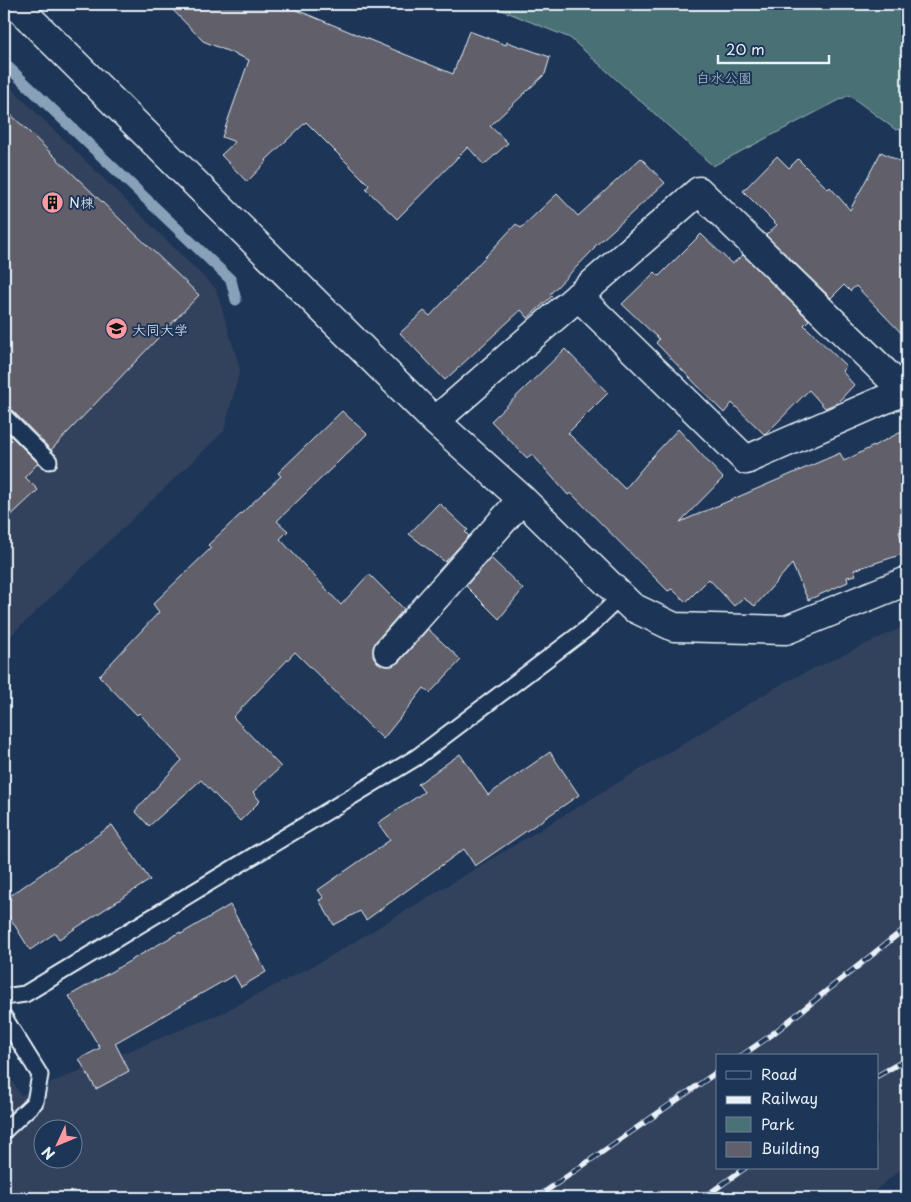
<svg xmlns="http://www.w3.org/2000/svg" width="911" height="1202" font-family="'Playpen Sans','Klee One',sans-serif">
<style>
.built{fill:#31425d;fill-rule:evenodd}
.green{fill:#4a7175;stroke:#99b1b6}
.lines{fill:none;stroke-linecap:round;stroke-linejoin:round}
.stream{stroke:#89a0b9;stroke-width:11}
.building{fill:#615f6b;stroke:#e8f1f8}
.lane-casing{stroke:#e8f1f8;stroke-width:19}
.street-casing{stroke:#e8f1f8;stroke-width:31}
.lane{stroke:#1d3557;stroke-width:15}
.street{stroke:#1d3557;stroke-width:28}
.rail-casing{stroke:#e8f1f8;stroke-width:5.5}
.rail{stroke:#1d3557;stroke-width:4;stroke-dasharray:11;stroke-linecap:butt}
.labels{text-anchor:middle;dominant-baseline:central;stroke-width:4;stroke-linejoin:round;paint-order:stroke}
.park-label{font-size:14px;fill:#b1c4ca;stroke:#1d3557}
.poi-label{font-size:14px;fill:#e8f1f8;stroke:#1d3557;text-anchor:start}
</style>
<rect width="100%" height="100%" fill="#1d3557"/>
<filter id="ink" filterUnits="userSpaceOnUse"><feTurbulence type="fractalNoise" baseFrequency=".02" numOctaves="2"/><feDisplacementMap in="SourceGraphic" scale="10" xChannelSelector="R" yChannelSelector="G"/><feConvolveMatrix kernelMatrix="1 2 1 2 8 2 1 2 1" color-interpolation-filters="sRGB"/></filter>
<g filter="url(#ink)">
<path class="built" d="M4,81L216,289L240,369L224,431L4,642Z
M907,625V1164L866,1198H4V1068L21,1095L224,1012L324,960L785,682ZM717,1056H877V1168H717ZM42,1130H72V1160H42Z"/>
<path class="green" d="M487,4H907V128L896,130L849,95L713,166L570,38Z"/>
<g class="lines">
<path class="stream" d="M4,63L231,280L236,300"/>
</g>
<path class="building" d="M167,4H282L453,74L469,31L506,45L507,42L550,57L545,74L490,126L508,143L484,165L468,147L397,219L366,189L369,185L306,122L266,160L267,161L247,182L221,155L235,142L222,137L249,60L203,41Z
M4,108L199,295L51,450L11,409L4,407Z
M881,152L907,165V339L856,286L850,291L844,285L831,298L766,235L777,225L743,191L777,156L789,168L798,159L828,189L830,187L850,210Z
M641,158L665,183L594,247L595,248L550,294L552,296L528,318L521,310L445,380L400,333L424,311L430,316L516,224L521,228L557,194L578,216Z
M701,234L732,264L743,255L809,320L804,325L846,366L842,371L854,385L837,403L825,408L809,390L765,435L732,403L724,413L656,343L659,339L622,304L655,272L659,276Z
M565,349L608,393L568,433L625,489L651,458L678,429L723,478L680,522L840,453L844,461L907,429V529L899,532L906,553L854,570L856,575L847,577L848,582L808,600L792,564L755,606L743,598L734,606L709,579L686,602L672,589L668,591L571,493L568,495L532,454L527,458L491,421Z
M342,411L367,434L277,521L288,531L280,539L341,605L369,574L404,609L376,641L373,647V656L378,663L385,666H392L399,662L428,629L461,660L430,693L424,688L383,739L295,652L233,717L281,767L253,792L260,801L240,821L201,780L149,826L135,811L182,760L139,713L137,715L99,676L159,612L153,604L211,548L208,545L281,476L278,473Z
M4,429L38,463L25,477L38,490L4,522Z
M439,503L468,530L465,532L469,536L445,562L409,534Z
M491,558L523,589L499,619L466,586Z
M550,752L579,795L475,866L464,849L366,920L360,911L334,925L319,900L324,898L318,890L390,840L378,823L424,792L418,784L460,754L488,795Z
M112,825L150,880L59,939L55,933L30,950L4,908V900Z
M230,905L266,972L241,987L234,975L115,1043L129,1071L96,1089L79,1059L100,1048L69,996L180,932L181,934Z"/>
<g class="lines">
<defs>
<path id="lane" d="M4,416L49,461
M4,997L25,994L417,757L589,627L620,597
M4,1017L40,1075L35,1102L4,1131"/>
<path id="street" d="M15,4L435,421L522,499L632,607L674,627L786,630L907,581
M578,296L746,460L904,391
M435,421L699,191L907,394
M388,651L522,499"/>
</defs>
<use href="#lane" class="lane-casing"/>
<use href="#street" class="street-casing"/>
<use href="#lane" class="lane"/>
<use href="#street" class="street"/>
<defs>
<path id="rail" d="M741,1056L770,1036L907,927
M877,1076L907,1059
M536,1198L717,1072
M703,1198L745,1168"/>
</defs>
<use href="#rail" class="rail-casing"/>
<use href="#rail" class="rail"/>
</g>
</g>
<defs>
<symbol id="building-disc" viewBox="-11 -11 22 22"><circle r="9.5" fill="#ff9aa2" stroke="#1d3557"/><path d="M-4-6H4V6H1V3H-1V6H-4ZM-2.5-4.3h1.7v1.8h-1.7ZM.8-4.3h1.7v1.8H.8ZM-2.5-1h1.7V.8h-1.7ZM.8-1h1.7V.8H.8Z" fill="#111"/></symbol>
<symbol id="university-disc" viewBox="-11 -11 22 22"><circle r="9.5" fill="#ff9aa2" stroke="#1d3557"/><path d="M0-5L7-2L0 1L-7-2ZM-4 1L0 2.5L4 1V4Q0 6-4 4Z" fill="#111"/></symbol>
</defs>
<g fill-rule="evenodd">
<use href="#building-disc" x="40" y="190" width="25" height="25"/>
<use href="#university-disc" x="104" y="316" width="25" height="25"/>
</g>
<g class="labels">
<g class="park-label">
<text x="724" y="77">白水公園</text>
</g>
<g class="poi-label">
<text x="69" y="202">N棟</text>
<text x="132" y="329">大同大学</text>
</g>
</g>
<rect width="911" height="1202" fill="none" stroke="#1d3557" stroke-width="20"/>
<rect x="10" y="10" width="891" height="1182" fill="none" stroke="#e8f1f8" stroke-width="2" filter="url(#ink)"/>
<rect x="716" y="1054" width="162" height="115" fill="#1d3557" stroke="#6e8097"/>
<rect x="726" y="1071" width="25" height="8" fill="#1d3557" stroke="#6e8097"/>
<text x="761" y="1080" font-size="15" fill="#e8f1f8">Road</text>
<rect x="726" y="1096" width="25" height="8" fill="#e8f1f8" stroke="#6e8097"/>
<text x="761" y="1104" font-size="15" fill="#e8f1f8">Railway</text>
<rect x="726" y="1117" width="25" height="15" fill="#4a7175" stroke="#6e8097"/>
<text x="761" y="1130" font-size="15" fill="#e8f1f8">Park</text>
<rect x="726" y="1142" width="25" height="15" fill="#615f6b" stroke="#6e8097"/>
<text x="761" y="1154" font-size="15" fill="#e8f1f8">Building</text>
<g transform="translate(58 1144) rotate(226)"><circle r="24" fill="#1d3557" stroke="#6e8097"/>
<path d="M0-4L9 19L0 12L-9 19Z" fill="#ff9aa2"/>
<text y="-8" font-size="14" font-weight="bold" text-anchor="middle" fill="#e8f1f8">N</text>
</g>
<path d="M718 55v8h111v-8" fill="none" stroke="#e8f1f8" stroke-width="2.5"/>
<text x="726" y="55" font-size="15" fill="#e8f1f8" stroke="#1d3557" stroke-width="4" paint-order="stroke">20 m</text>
</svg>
